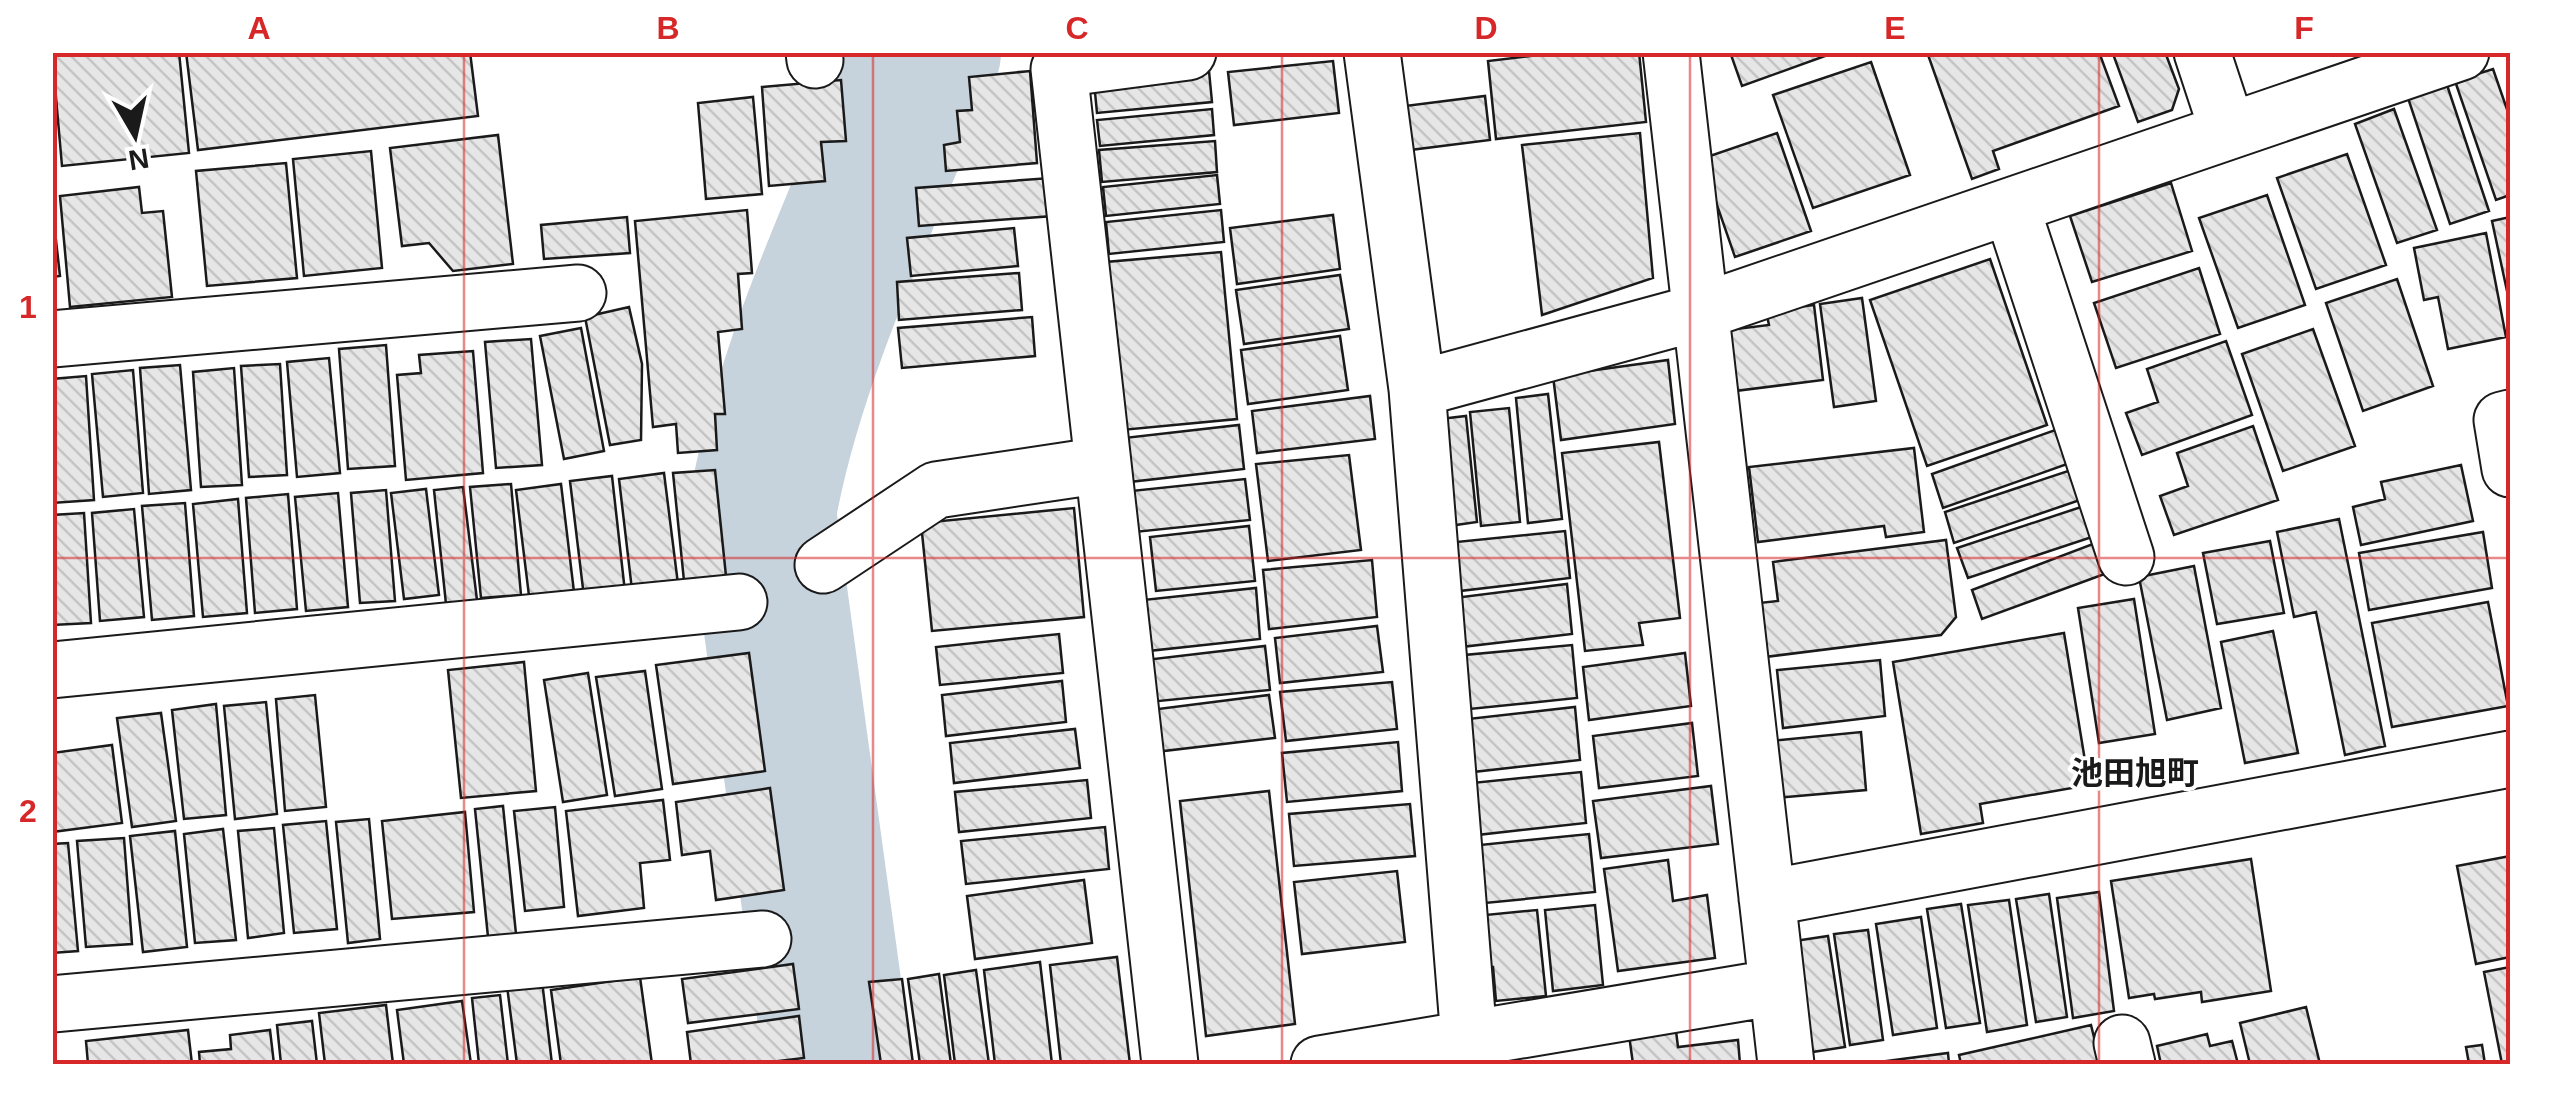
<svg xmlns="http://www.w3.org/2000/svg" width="2563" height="1117" font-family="Helvetica,'Noto Sans JP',sans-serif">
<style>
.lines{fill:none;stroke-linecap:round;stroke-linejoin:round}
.river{stroke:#c6d2dc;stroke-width:148}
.building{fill:url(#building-back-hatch);stroke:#1a1a1a;stroke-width:2.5}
.minor-casing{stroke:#1a1a1a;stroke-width:59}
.minor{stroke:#fff;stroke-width:55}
.grid{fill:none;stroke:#d62828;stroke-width:2.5;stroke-opacity:0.55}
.labels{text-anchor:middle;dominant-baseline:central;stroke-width:8;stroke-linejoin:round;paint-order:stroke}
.neighbourhood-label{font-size:32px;font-weight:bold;fill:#1a1a1a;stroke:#fff}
.neatline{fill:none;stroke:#d62828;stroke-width:4}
.grid-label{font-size:32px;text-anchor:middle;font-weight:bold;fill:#d62828}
</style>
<defs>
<pattern id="building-back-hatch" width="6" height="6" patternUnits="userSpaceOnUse" patternTransform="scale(2.5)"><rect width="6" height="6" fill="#e6e6e6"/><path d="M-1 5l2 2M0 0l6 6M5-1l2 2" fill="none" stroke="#c5c5c5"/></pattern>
</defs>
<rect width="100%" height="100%" fill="#fff"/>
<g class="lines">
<path class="river" d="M838,1064L762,512C789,357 868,198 927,52"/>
</g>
<path class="building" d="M52,52H179L189,153L62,166Z
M186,52H470L478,116L198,150Z
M1565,52H1639L1646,122L1496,139L1488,61Z
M1730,52H1836L1742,86Z
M1927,52H2099L2119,106L1993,151L1999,169L1972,179Z
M2165,52L2179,89L2172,110L2138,122L2113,54Z
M1333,61L1339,113L1234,125L1228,72Z
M1871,62L1910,175L1813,208L1773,95Z
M2493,69L2510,118V195L2496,200L2455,81Z
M1030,71L1037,163L946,171L944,145L960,142L957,111L972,110L969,77Z
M1209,71L1212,102L1097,113L1094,82Z
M841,80L846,141L821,142L825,181L769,186L762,87Z
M2446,82L2489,211L2450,224L2407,95Z
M1485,96L1490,140L1402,151L1397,107Z
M753,97L762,194L706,199L698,103Z
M1212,109L1214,135L1100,146L1097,120Z
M2394,109L2437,230L2397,243L2355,124Z
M1640,133L1653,278L1542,315L1522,145Z
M1777,133L1811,231L1735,257L1701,159Z
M498,135L513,264L453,271L429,243L402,246L390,148Z
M1215,141L1217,172L1102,182L1099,150Z
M371,151L382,268L304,276L293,159Z
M2347,154L2386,265L2316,289L2277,178Z
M286,163L297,278L207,286L196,171Z
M1217,175L1220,204L1106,216L1103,187Z
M1050,178L1053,216L919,226L916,188Z
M2171,183L2192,251L2092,282L2070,216Z
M139,187L142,213L163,211L172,297L70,307L60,196Z
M2267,195L2305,305L2238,328L2199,218Z
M52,205L60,276L52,277Z
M747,210L752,273L738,274L742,329L718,332L725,414H715L717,450L678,453L676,424L653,427L635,221Z
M1221,210L1224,242L1109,254L1106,222Z
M1333,215L1340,269L1237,284L1230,228Z
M627,217L630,253L544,259L541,225Z
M2510,217V305L2492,221Z
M1014,228L1018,266L911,276L907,238Z
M2486,233L2506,337L2448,349L2438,297L2424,300L2414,248Z
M1221,252L1237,419L1122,430L1106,262Z
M1990,259L2047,425L1927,466L1870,300Z
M2199,268L2220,334L2116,368L2094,303Z
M1019,273L1022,310L899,320L897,282Z
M1340,275L1349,329L1244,344L1236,290Z
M2397,279L2433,386L2363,411L2326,303Z
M1862,298L1876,401L1834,407L1820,304Z
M1814,305L1823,380L1735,391L1728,330L1769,325L1766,311Z
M629,307L642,364L641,440L610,445L585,317Z
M1032,317L1035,356L902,368L898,328Z
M581,328L604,451L564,459L540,336Z
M2313,329L2355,446L2283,471L2242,354Z
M1340,336L1348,390L1248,404L1241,350Z
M531,339L542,465L496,468L485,342Z
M2226,341L2252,415L2142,455L2126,413L2158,402L2147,369Z
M386,345L395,466L348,469L339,349Z
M473,351L483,473L406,480L397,375L421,373L419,355Z
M329,358L340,473L297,477L287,362Z
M1668,360L1675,424L1561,440L1553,376Z
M280,364L287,475L249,477L241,366Z
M180,365L191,490L149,494L140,368Z
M234,368L242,485L201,487L193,372Z
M133,370L143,493L103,497L92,374Z
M86,376L94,500L52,503V379Z
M1548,394L1562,519L1528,523L1516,398Z
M1370,396L1375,439L1257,453L1252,411Z
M1509,408L1520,522L1481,526L1470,412Z
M1466,416L1477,522L1442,527L1431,420Z
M1239,425L1244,469L1129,482L1124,438Z
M2253,426L2278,500L2174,535L2160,496L2188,486L2177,453Z
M2058,429L2070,463L1943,508L1932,474Z
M1659,442L1680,618L1639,623L1643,645L1585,651L1562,453Z
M1914,448L1924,532L1886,537L1884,526L1758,542L1749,467Z
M1349,455L1361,550L1268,561L1256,464Z
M2461,465L2473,521L2361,545L2353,507L2385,499L2381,482Z
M715,470L726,576L684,581L673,473Z
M2071,470L2080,500L1954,543L1945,512Z
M664,473L678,584L632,590L619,479Z
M612,476L625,592L584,597L570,481Z
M1245,479L1250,520L1135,532L1131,491Z
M511,484L521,595L481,598L470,487Z
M561,484L575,600L530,604L516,490Z
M463,487L477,600L446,604L434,490Z
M426,489L439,595L404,599L391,493Z
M386,490L395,601L360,603L351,493Z
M338,493L348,607L306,611L295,497Z
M288,494L297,609L255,613L246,498Z
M238,499L247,613L203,617L193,504Z
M185,503L194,616L152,620L142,506Z
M2081,507L2092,537L1968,578L1957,548Z
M1074,508L1084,617L932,631L921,523Z
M134,509L144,617L100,621L92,513Z
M84,513L91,623L52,625V515Z
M2339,519L2385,746L2345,755L2316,612L2294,617L2277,532Z
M1249,526L1255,581L1156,591L1150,537Z
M1565,531L1570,578L1451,592L1446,543Z
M2483,532L2492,588L2369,610L2359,553Z
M1946,540L1956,617L1941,635L1765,657L1759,603L1778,601L1773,562Z
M2270,541L2284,613L2217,624L2203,553Z
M2098,542L2110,572L1982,619L1972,590Z
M1372,560L1377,617L1269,629L1263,570Z
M2194,566L2221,708L2167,720L2139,577Z
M1567,584L1572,634L1461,647L1454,598Z
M1256,588L1260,639L1148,651L1143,600Z
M2134,599L2155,734L2099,743L2078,608Z
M2488,602L2508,706L2392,727L2372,623Z
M1377,626L1383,672L1280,683L1275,638Z
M2273,631L2298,753L2245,763L2221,642Z
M2064,633L2089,785L1980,804L1983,823L1921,834L1893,662Z
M1059,634L1063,673L940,685L936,647Z
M1572,645L1577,698L1460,710L1454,656Z
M1265,646L1270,690L1149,702L1145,660Z
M749,653L765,771L673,784L656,665Z
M1685,653L1691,706L1589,720L1583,667Z
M1880,660L1885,716L1783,728L1777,670Z
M524,662L536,791L461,798L448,670Z
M645,671L662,789L615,796L596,677Z
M588,673L607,795L563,802L544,680Z
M1062,681L1066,722L946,736L942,695Z
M1392,682L1397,729L1286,741L1280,692Z
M315,695L326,807L285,811L276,699Z
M1269,695L1275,738L1155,752L1150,710Z
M266,702L277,814L235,819L224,706Z
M216,704L226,815L184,819L172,710Z
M1575,707L1580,760L1464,773L1459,720Z
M161,713L176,821L132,827L117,718Z
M1692,723L1698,776L1599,788L1593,736Z
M1075,729L1080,768L954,783L950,743Z
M1861,732L1866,790L1776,798L1770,741Z
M1398,742L1402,791L1287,802L1282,753Z
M112,745L122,823L52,832V753Z
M1581,772L1586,823L1468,836L1462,784Z
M1087,780L1091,818L959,832L955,792Z
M1711,786L1718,844L1601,858L1593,801Z
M770,788L784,890L716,900L710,851L682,855L676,802Z
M1269,791L1295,1024L1206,1036L1180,801Z
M663,800L670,860L640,863L644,908L578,916L566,811Z
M1410,804L1415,856L1294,866L1289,814Z
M503,806L516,934L488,937L475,809Z
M555,807L564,907L525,911L514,811Z
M465,812L474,912L392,919L382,821Z
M369,819L380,939L348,943L336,822Z
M326,821L337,929L294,933L283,825Z
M1105,827L1109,869L966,884L961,841Z
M274,828L284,933L248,938L238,831Z
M223,829L236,940L195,943L184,834Z
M175,831L187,947L143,952L130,836Z
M1589,834L1595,892L1475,904L1470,846Z
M124,838L132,944L86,947L77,841Z
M68,843L78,951L52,953V844Z
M2510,856V957L2476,964L2457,866Z
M2251,859L2271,991L2202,1002L2201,992L2155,999L2154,994L2129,998L2111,881Z
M1668,860L1673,901L1707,895L1715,958L1618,971L1604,869Z
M1397,871L1405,942L1302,954L1294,882Z
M1084,880L1092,943L975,959L967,896Z
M2099,892L2114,1011L2073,1018L2057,898Z
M2049,894L2067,1017L2036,1022L2016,899Z
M2009,900L2027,1025L1987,1032L1968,905Z
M1961,904L1980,1023L1946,1028L1927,909Z
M1595,905L1603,985L1553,991L1545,910Z
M1537,910L1546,996L1496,1001L1493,967H1480L1475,916Z
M1921,917L1937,1028L1893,1035L1876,924Z
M1868,930L1883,1040L1850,1045L1834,934Z
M1828,936L1845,1047L1806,1053L1788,942Z
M1117,957L1130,1064H1061L1050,965Z
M1040,962L1052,1064H995L984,970Z
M793,964L799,1009L688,1023L682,979Z
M2510,967V1064H2502L2484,972Z
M976,970L989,1064H955L944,975Z
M939,974L951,1064H920L908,979Z
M640,977L652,1064H561L551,990Z
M902,979L913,1064H881L869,982Z
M542,981L552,1064H517L507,986Z
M500,995L508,1064H479L472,998Z
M462,1001L471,1064H404L397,1010Z
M386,1005L393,1064H325L319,1013Z
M2306,1007L2320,1064H2250L2240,1023Z
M799,1016L804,1058L754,1064H691L687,1032Z
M312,1021L317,1064H281L277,1025Z
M2091,1025L2100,1062L1961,1064L1959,1055Z
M188,1030L192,1064H88L86,1041Z
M270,1030L274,1064H200L199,1052L231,1049L230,1035Z
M1676,1031L1678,1047L1738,1040L1740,1064H1633L1629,1035Z
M2207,1034L2210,1046L2232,1041L2238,1064H2161L2157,1046Z
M2482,1045L2485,1064H2469L2466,1047Z
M1948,1053L1949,1064H1864Z"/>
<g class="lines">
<defs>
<path id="minor" d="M814,52L815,60
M1372,52L1417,389L1471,1064
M1671,52L1786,1064
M2202,52L2228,131
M2011,206L2126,557
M52,339L578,293
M1417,389L1700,312L2461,52
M2510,418L2502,420L2510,469
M823,565L936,490L1103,465
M52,670L739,602
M1767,898L2510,759
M52,1004L763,939
M2122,1043L2127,1064
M1170,1064L1059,69L1188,52
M1319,1064L1777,987"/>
</defs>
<use href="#minor" class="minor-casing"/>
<use href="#minor" class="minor"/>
</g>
<path class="grid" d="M464,52V1064M873,52V1064M1282,52V1064M1690,52V1064M2099,52V1064M52,558H2510"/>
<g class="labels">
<g class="neighbourhood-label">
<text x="2135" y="773">池田旭町</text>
</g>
</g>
<rect width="2563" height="1117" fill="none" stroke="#ffffff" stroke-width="110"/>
<g transform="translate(135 135) rotate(171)" stroke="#ffffff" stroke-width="8" paint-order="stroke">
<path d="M0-8L18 38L0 25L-18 38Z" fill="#1a1a1a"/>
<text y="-15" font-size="28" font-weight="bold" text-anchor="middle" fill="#1a1a1a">N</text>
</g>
<rect x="55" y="55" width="2453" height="1007" class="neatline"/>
<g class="grid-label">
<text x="259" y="39">A</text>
<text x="668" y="39">B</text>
<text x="1077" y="39">C</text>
<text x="1486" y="39">D</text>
<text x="1895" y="39">E</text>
<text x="2304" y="39">F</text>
<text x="28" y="318">1</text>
<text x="28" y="822">2</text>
</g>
</svg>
